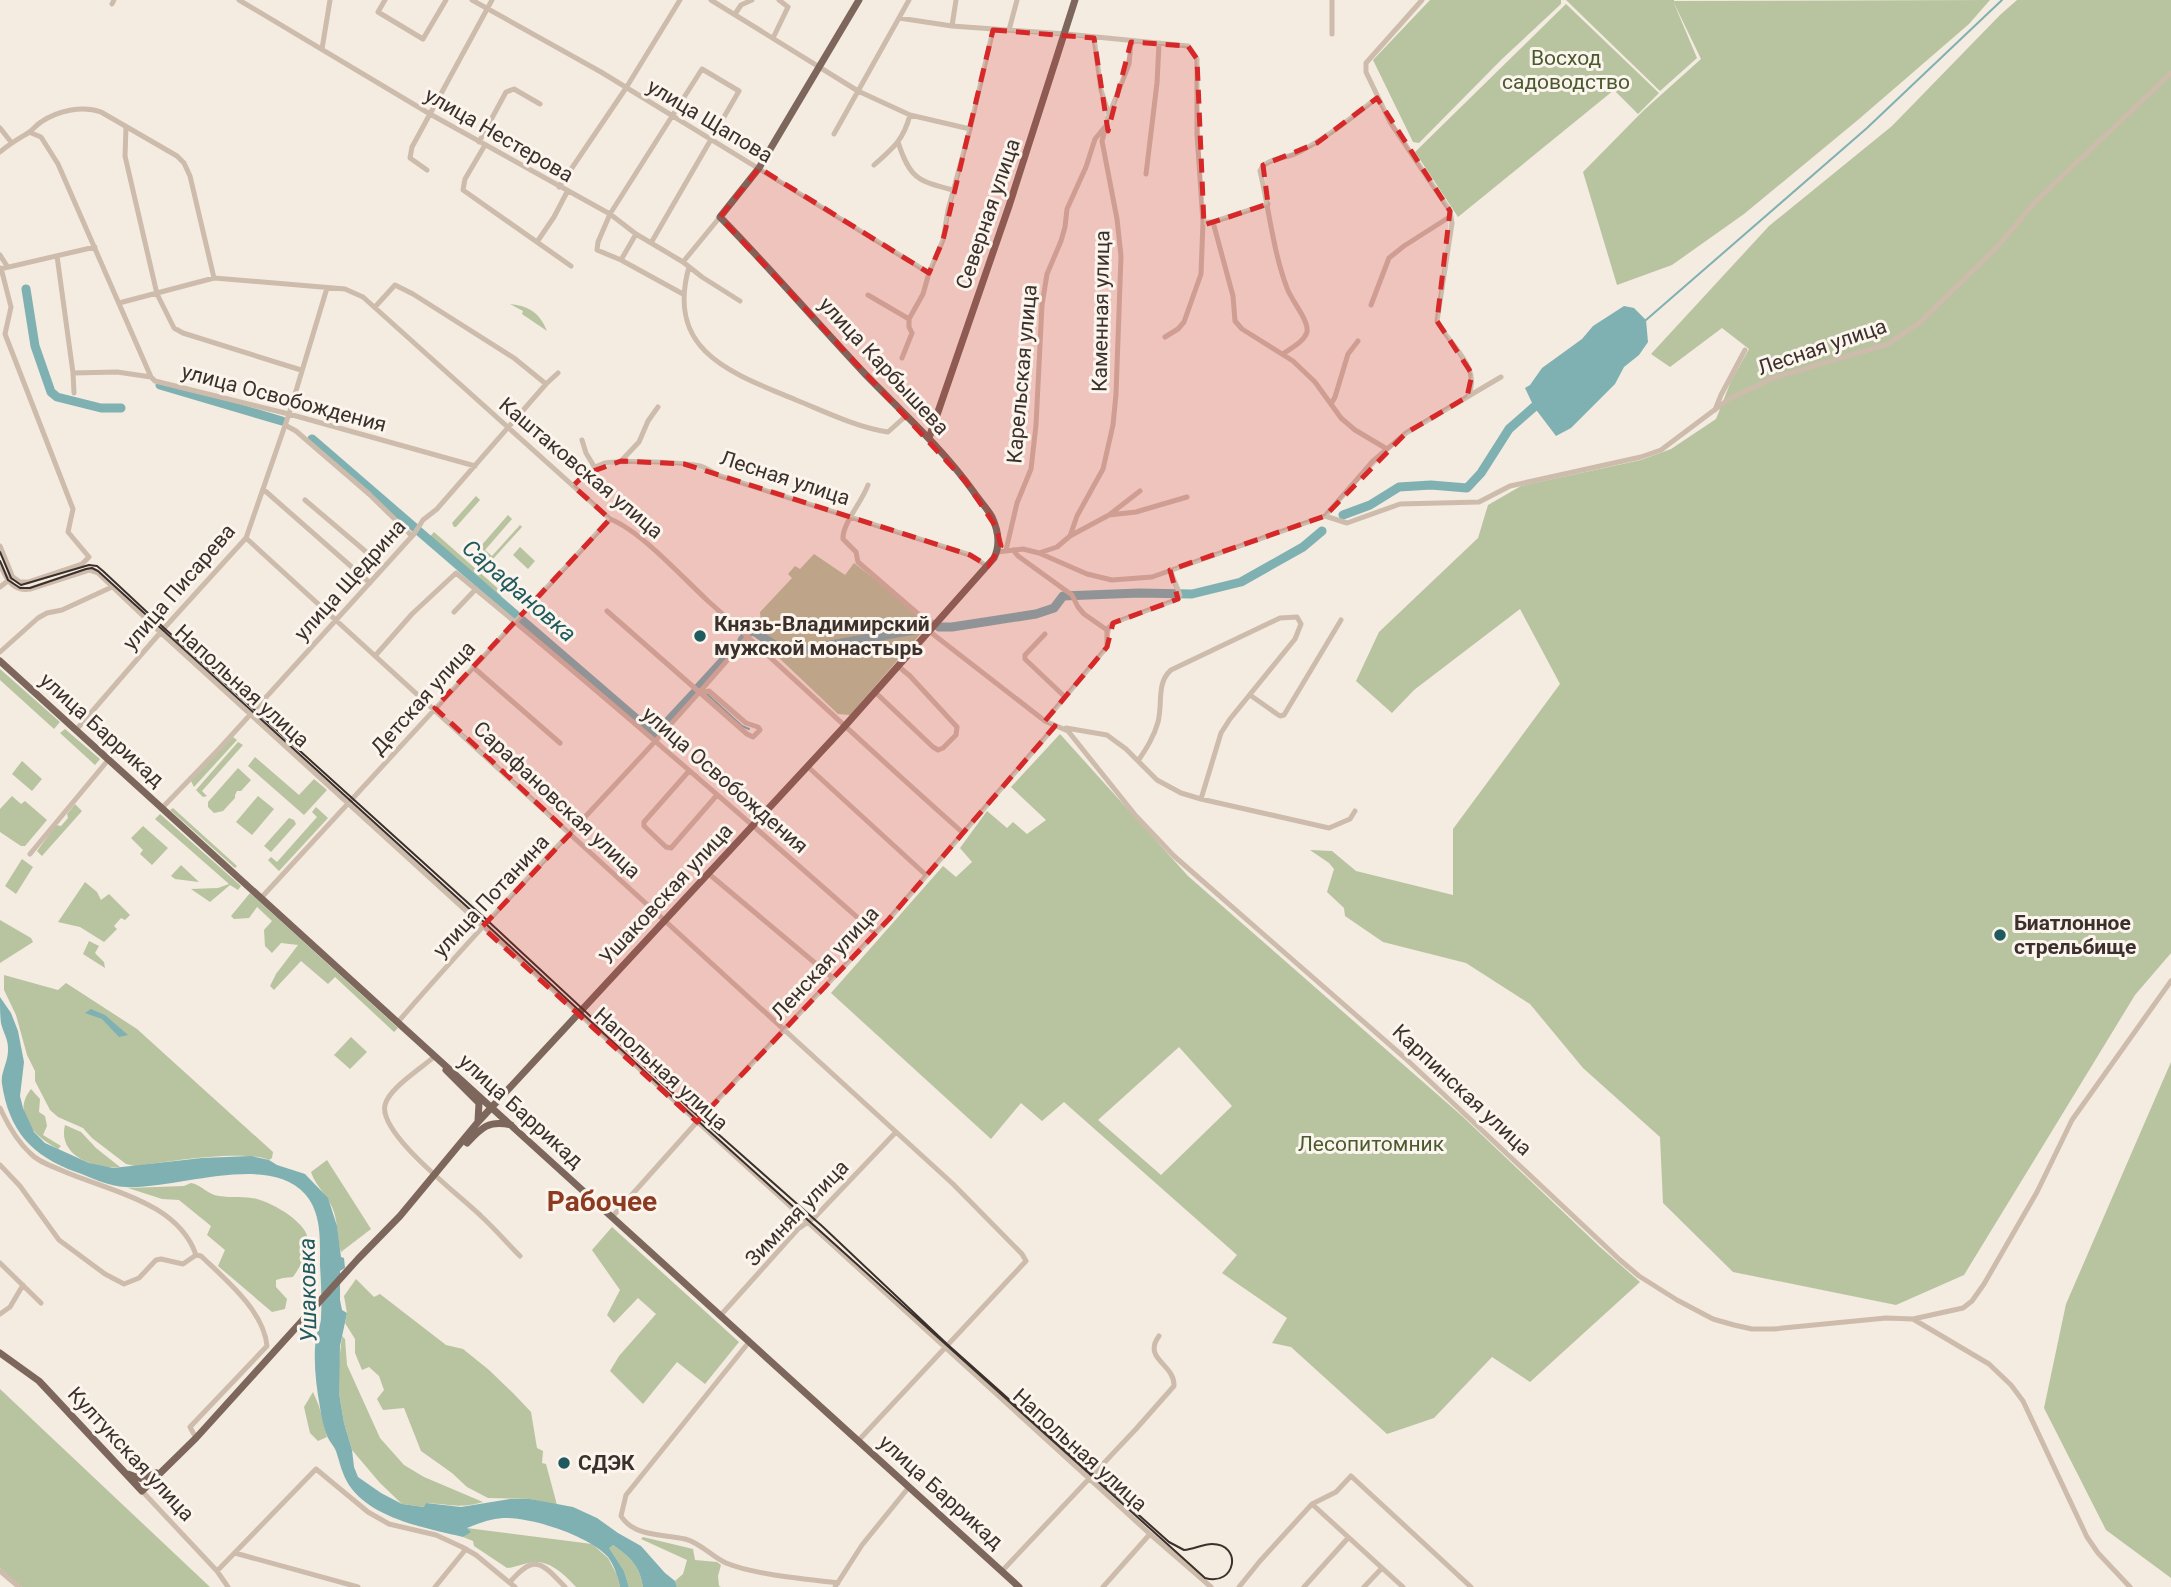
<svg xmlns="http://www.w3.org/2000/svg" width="2171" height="1587" font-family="Roboto,sans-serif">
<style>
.green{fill:#b8c4a0;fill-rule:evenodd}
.water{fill:#7fb0b2}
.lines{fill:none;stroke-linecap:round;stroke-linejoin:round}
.stream{stroke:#7fb0b2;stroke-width:2}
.river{stroke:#7fb0b2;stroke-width:9}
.minor{stroke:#cdbbac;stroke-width:5}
.major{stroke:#7d675c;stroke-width:7}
.tram{stroke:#3b302b;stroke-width:2}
.marked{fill:#d62828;fill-opacity:0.2;stroke:#d62828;stroke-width:5;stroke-dasharray:14 9;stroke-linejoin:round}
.poi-dot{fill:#1f5a5e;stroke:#fbf5ee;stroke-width:2.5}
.labels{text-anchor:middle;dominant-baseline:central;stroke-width:6;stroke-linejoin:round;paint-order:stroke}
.park-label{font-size:21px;fill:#4a5a2e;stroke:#fbf5ee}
.street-label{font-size:21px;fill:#3b302b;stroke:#fbf5ee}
.poi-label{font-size:21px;font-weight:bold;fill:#3b302b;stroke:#fbf5ee;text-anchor:start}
.water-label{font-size:23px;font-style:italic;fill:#1f5a5e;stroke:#fbf5ee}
.district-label{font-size:28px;font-weight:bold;fill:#8c3b22;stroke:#fbf5ee}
</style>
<rect width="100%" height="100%" fill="#f4ebe1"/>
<path class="green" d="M1430,0H1561V4L1502,59L1419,143L1413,142L1373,60Z
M1566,0H1674V1L1990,0L1969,24L1859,119L1744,214L1672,265L1617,285L1583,172L1643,111L1701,59L1673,1L1697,58L1660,91Z
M2017,0H2171V953L2135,995L1964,1275L1896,1305L1733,1272L1663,1203L1660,1137L1583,1068L1530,1004L1466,963L1383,942L1345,916L1344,908L1327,892L1334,869L1329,863L1310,850L1332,851L1356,871L1453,895V829L1560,684L1520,609L1414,690L1392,713L1356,681L1379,632L1478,538L1488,505L1521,486L1641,460L1671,449L1716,419L1731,381L1749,349L1722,328L1670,367L1651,354L1769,226L1892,126L2000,15Z
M1566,4L1659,93L1638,114L1614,90L1458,217L1415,152Z
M510,304C529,306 540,313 547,331L522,314L523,311Z
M476,496L480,500L456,527H454L452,523Z
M508,515L512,519L485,550L492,556L520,525L522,527L492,560L480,547Z
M434,532L503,593L499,598L428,539Z
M520,547L535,561L528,569L513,555Z
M814,554L845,575L854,563L897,597L916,615L929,624L850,715L838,714L755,635L761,624L760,612L792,578L788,574L795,566L800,569Z
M0,669L60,722L54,729L0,680Z
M65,729L100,759L95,765L60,733Z
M1060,734L1188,876L1462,1116L1600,1247L1640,1282L1530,1382L1492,1357L1434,1418L1387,1434L1291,1347L1272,1343L1287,1318L1222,1273L1237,1255L1064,1102L1042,1121L1021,1103L991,1139L831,993L943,866L956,877L972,862L960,848L987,811L1007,828L1013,822L1027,834L1046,820L1011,787ZM1179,1047L1232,1106L1161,1175L1098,1120Z
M233,737L237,740L194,787L191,781Z
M238,742L243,745L202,791L207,796L203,797L196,790Z
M255,757L299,795L314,779L327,790L304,815L248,766Z
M22,761L42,779L32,791L12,774Z
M238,768L251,780L241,791H237L235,795V798L223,811L214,813L208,807V802Z
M12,796L21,804L25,801L47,820L25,846H21L0,832V809Z
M258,796L274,809L252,835L236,822Z
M75,804L82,811L42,856L37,851L56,825L61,826L68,818L67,814Z
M316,807L328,818L279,871L268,860L271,857L277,862L317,817L312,812Z
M173,808L237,866L235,868L170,810Z
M160,814L241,886L238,890L230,885L210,902L191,889L218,888L229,884L155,819Z
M289,818L294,820L296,824L271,852L264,846Z
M143,826L168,848L152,865L140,854L143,850L131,838Z
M22,859L33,867L16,894L5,886Z
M181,865L199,882L175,879L171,876Z
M85,882L97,892L101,900L109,894L130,915L125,920L121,918L114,926L117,929L104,942L80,927L58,922Z
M250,893L398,1028L394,1032L335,977L328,984L301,961L274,990L270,986L276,974L298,945L281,943L272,953L265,946L264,930L272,921L257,907L249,918L234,919L231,916Z
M0,920L31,938L33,942L0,963Z
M89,941L99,946L95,953L104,962L105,968L83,954Z
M4,975L58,990L66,983L137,1029L273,1152L272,1158L269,1160C241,1149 166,1162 135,1166L126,1164L92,1138L83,1128L58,1117L50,1110L35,1081V1071L27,1055L16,1015L4,990Z
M351,1037L367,1052L350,1069L334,1055Z
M2171,1062V1578L2106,1530L2044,1408L2066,1304Z
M31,1089L40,1099L39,1112L45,1116L47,1126L43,1135L61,1146L58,1149C35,1137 11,1114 31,1089Z
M65,1125L81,1132L96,1148L120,1167C96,1170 57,1156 65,1125Z
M327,1160L371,1229L341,1252C337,1239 338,1225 334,1212C329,1197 316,1187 311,1172Z
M191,1183C202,1185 208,1195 219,1196C232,1198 245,1196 257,1199C273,1203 310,1224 308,1242C307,1255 300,1267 293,1277L283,1278L276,1280V1287L287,1299L285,1309L272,1312L218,1266L225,1250L207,1235L211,1226L179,1200L162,1199L128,1188L184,1186Z
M612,1227L739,1342L705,1384L677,1362L643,1404L610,1371L619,1356L656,1314L638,1298L614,1323L607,1315L620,1290L592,1250Z
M356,1279L374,1297L380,1294L446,1345L463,1349L489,1370L513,1393L531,1412L537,1448L543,1451L542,1463L546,1464L557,1505L530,1499L488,1498L467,1487L452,1473L421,1451L404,1408L383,1410L377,1399L384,1390L379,1376L369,1367L362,1370L355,1353V1339L345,1323L347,1313L344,1296Z
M342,1336L345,1339L347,1365L380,1438L404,1465L424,1477L483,1502C459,1509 450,1504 426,1503L425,1507L402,1504L380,1483L352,1450L344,1423L339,1393V1362Z
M0,1389L210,1587H22L0,1568Z
M313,1392L319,1406L327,1437L318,1441L310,1433L304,1407Z
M467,1528L592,1544L608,1558L617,1575L620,1587H576C567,1577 554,1564 539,1562C530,1561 517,1567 507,1568L474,1546L473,1541L463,1537L470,1532Z
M643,1537L693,1549L695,1560L717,1562L721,1565L718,1576L719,1586L721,1587H677L675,1581L683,1574L687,1560L641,1539Z
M613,1545C630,1557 640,1566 643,1587H629L624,1571L608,1547Z"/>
<path class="water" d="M1624,306L1634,308L1646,320L1648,342L1639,355L1624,367L1615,384L1571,428L1556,436L1534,407L1525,388L1530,385L1542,368L1582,339L1593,326Z
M0,997L11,1013L18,1031L24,1062L20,1096L23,1108L34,1132L45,1143L89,1163L113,1168L202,1158L251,1156L269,1160L277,1165L305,1174L328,1198L337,1226L341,1257L344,1258L345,1268L340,1271V1300L342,1310L347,1313L340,1346L339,1393L344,1423L352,1450L354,1467L358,1477L381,1493L402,1504L424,1507L426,1503L461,1507L510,1499H530L573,1507L597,1518L618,1533L641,1546L665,1573L675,1581L677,1587H643C640,1566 630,1557 613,1545L609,1548L624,1571L629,1587H620C618,1577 614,1565 608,1557C589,1536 532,1517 503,1518C490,1519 479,1523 467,1528L471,1532L463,1537C426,1528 372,1519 349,1485C342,1474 340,1463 336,1451C334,1446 330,1442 328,1438C324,1429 321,1416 320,1407C316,1385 313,1360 316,1338C317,1331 321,1325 321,1318C322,1300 321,1282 320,1265C320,1241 322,1213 305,1194C268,1152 175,1190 126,1187C109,1187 91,1177 76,1172C32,1156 9,1131 2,1084C0,1073 9,1061 8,1048C8,1039 3,1032 1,1023C0,1016 0,1005 0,997Z
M91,1009L105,1015L128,1035L119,1037L102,1019L85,1013Z"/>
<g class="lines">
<path class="stream" d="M1646,320L1867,128L2002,0
M707,694L742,726L749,729"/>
<path class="river" d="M26,289L35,346L51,392L57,397L101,408H121
M160,385L282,421
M312,439L655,735L696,691
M1343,515L1370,505L1399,487L1431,485L1467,488L1481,473L1509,429L1534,407
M939,627H952L1036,614L1054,608L1063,596L1139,593L1192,594L1241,582L1303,547L1322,531
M742,640L750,631L755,632L783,651L792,652L931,627
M697,689L730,653"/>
<path class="minor" d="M239,0L430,114L610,214L636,234L683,262L702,277L740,301
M385,0L378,12L423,39L446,0
M472,0L601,72L929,273
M711,0L858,91L910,115L970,129
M956,0L952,26L1066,34L1188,46L1197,59V134L1203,222L1201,274L1184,322L1178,329L1165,337
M1422,0L1366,63V72L1390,122L1450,211L1452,223L1437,321C1449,345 1484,369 1467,397
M112,4L114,0
M735,14L741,5L752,0
M899,18L952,26
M1009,30L1017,0
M1332,34V0
M773,38L788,7L779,0
M1094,38L1101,90L1109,115
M322,49L330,0
M126,127L125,156L157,294L174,328L183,333L301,370
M0,128L11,142
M29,132L41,137L58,164L151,377L155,381L289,414L475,466
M834,134L909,0
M479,142L506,92L514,89L540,104
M898,142C910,179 918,181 953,190
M485,145L465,179L463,190L571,266
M0,152C9,144 18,139 28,133C33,130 36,125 41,122C57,111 82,105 101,112L177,156L184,163L190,176L214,278
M874,165C893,148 903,141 910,115
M427,170L410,158L412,147L492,0
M1146,174L1157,83L1159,44
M559,187L626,88L680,0
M1203,222H1213L1268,204
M1213,222L1233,296L1235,321L1242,329L1293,361L1315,382L1341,418L1355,430L1387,449
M537,242L554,217L567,192
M651,243L739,91L702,69L610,214L598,242L597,250L621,260L683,294
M0,255L7,266
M57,256L73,373L74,393
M621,260L636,234
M683,262L720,217
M689,267C665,352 732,373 796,400C826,412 856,427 888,432L907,415
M0,269L95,247
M868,295L909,319
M119,303L214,278L345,289L363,297L610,519C641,531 682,577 708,601C793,677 876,756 962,832
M1371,305L1389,258L1404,246L1451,216
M375,307L395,285L413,294L514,358L546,384
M1283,354C1291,348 1304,342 1307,332C1309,320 1291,300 1287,288C1273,251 1269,209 1260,171C1266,157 1287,159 1299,152C1327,138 1352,117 1377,98
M902,358L912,333L909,327V319L923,294L929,273L943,240L948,210L970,129L993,30
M73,373L117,372L151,377
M1331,404L1335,397L1348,354L1358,341
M1715,410L1721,395L1745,350
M285,425L296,431L369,494L412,536
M582,440L586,453L595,468
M621,461L639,442L648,421L658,407
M868,485C862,502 842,524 843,539L856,552L858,562L924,619L936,623
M573,486C583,477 592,467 605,463C619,460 685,462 700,466C707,468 714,473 720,476L970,555L987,566
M263,489L370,583
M305,500L384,567
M1109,515L1136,512L1187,497
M1325,516L1373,461L1406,433L1501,377
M1070,536L1077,516L1103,469L1113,425L1116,394L1121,256L1117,219L1102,141L1109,115L1129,64L1131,42
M246,538L953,1184L1022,1254L1026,1261L858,1441
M0,546L13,578
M1006,550L1017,503L1031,469L1036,425L1042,305L1047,274L1061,241L1065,227L1067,209L1086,167L1095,139L1104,128
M1013,550L1018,556L1072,595L1078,607L1084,614L1107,630
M997,552L1023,549L1039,553L1087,574L1112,580L1152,577L1325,516L1347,523L1400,504L1479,502L1510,486L1641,457L1661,450L1729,399L1773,378L1888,344L1919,323L1997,247L2035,202L2171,73
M1039,553L1057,547L1070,536L1109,515L1140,491
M0,564C6,579 13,592 30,589L89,570L98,573L160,632L1150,1534L1211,1587
M0,587L13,577L20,582H28L82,564L89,557L68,532L73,509L5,334L11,307L1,268
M607,611L747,734L753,737L760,730L758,727L746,723L709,691L701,693
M454,612L476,589
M929,631L1045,721L1068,731L1136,816L1174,856L1405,1058L1620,1260L1639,1276L1677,1300L1713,1319L1734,1325L1752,1329H1774L1886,1318L1913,1319L1989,1364L2011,1385L2023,1401L2087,1537L2098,1553L2130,1587
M1045,634L1025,655V659L1065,697
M0,652L38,618L47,613L62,610L112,587
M375,656L412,614L456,573C598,690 737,811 875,933
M473,667L560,743
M875,692L933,747L938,750L943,748L956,735L957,727L910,676L898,666
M1250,695L1277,714L1280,716L1284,715L1341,620
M1045,721L1107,647V630L1113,623L1178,599L1180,595L1170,570
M1066,728L1107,735L1126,749L1157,780L1181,793L1201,799L1329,828L1350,819L1355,811
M76,730L166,626L246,538L289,414L327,288
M1138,761C1146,749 1154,737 1158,722C1163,703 1156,683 1171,670L1280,618L1297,617L1301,624L1295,639L1230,719L1221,733L1201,799
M807,766L926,875
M689,771L644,822V826L666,847L671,848L717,795
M162,808L219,749L414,534L423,520L437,509L546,384L558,373
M30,854L109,759
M709,874L833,978
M261,898L610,519
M398,1022C511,890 636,769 748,636
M435,1056C422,1068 389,1088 385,1105C378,1134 462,1197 482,1217C495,1229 507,1243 520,1256
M0,1108C7,1123 17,1141 30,1153C38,1162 52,1166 63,1171C109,1191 178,1202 196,1255
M0,1165L20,1186L59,1240L105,1274L124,1284L139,1278L156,1260L161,1259L183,1264L196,1255L201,1256C225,1279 264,1311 267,1346L190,1427L196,1438
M612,1217L704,1114L889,919L1055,726
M0,1263L41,1303
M0,1314L10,1307L23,1285
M720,1316L798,1229L815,1217L896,1132
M1913,1319L1963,1308L1972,1301L1984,1284L2037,1192L2072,1120L2171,981
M749,1342L626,1495L621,1516C634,1537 663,1534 685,1539C701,1543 712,1557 726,1563C755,1575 807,1579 838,1583
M142,1491L217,1571L228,1587
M1312,1504L1403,1587
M235,1553L358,1587
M0,1571L19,1587
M217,1571L316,1469L368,1512L389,1524L436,1535L462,1547L476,1555L515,1587
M1002,1571L1136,1429L1174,1386C1175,1364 1142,1359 1159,1336
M510,1582C535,1553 542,1563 565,1587
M435,1587L466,1549
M835,1587L862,1545L909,1487
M1103,1587L1150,1534
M1239,1587L1260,1561L1312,1504L1336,1492L1351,1476L1471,1587
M1304,1587L1348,1538
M1364,1587L1382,1568"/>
<path class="major" d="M929,438L1009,206L1075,0
M0,661L1019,1587
M446,1070L479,1103L478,1121
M467,1143C482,1127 489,1120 511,1125
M0,1353L39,1381L142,1491L196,1438L358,1259L400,1216L478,1122L844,727L994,558C1001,544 998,530 992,517C987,508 979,500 973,491C942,448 902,412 865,374C816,322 770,268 720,217L759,168L859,0
M128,1474L142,1479L156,1473"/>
<path class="tram" d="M0,552L11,578L21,585L89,565L97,566L103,571L164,628L488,921L700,1118L822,1226L947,1344L1169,1542L1184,1550C1194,1549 1203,1544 1212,1544C1243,1544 1236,1587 1205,1578L698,1121L486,924L98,571L92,568L86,569L30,588H20L8,580L0,561"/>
</g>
<path class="marked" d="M993,30L1094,38L1108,131L1131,42L1188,46L1197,59L1204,225L1268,204L1263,165L1317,143L1377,98L1450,211L1437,321L1472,374L1467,397L1406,433L1325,516L1170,570L1178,599L1113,623L1107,647L1045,721L1055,726L889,919L697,1122L482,927L570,834L435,708L610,519L573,486L585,474L621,461L684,464L970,555L988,566L1001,546L996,527L966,482L720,217L759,168L929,273L943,240Z"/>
<g class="poi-dot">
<circle cx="700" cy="636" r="7"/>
<circle cx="2000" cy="935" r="7"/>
<circle cx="564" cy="1463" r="7"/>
</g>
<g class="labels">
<g class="park-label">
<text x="1566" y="58">Восход<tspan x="1566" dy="24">садоводство</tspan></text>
<text x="1371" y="1144">Лесопитомник</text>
</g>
<g class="street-label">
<text transform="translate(710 121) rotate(31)">улица Щапова</text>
<text transform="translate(499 135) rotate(30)">улица Нестерова</text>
<text transform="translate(988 214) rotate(-71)">Северная улица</text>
<text transform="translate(1101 311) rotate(-89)">Каменная улица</text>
<text transform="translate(1822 347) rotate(-19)">Лесная улица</text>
<text transform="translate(884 366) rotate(47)">улица Карбышева</text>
<text transform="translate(1022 374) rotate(-85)">Карельская улица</text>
<text transform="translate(284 398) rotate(15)">улица Освобождения</text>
<text transform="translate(581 468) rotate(40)">Каштаковская улица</text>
<text transform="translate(785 478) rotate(18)">Лесная улица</text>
<text transform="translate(350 580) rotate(-48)">улица Щедрина</text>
<text transform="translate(179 587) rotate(-49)">улица Писарева</text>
<text transform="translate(242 686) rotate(42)">Напольная улица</text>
<text transform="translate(423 698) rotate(-48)">Детская улица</text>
<text transform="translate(102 730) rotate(42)">улица Баррикад</text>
<text transform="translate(725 780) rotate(41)">улица Освобождения</text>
<text transform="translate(557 800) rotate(43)">Сарафановская улица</text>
<text transform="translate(666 894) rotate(-47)">Ушаковская улица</text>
<text transform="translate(491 896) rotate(-47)">улица Потанина</text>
<text transform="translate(825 963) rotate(-47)">Ленская улица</text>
<text transform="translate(661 1069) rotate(42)">Напольная улица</text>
<text transform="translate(1462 1090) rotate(43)">Карпинская улица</text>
<text transform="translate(521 1111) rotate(42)">улица Баррикад</text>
<text transform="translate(797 1213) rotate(-46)">Зимняя улица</text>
<text transform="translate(1080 1450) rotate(42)">Напольная улица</text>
<text transform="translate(131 1454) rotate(47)">Култукская улица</text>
<text transform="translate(941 1492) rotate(42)">улица Баррикад</text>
</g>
<g class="poi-label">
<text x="714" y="624">Князь-Владимирский<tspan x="714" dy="24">мужской монастырь</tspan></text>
<text x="2014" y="923">Биатлонное<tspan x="2014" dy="24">стрельбище</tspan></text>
<text x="578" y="1463">СДЭК</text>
</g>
<g class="water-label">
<text transform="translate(519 591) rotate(41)">Сарафановка</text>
<text transform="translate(308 1290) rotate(-91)">Ушаковка</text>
</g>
<g class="district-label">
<text x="602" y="1201">Рабочее</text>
</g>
</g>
</svg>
